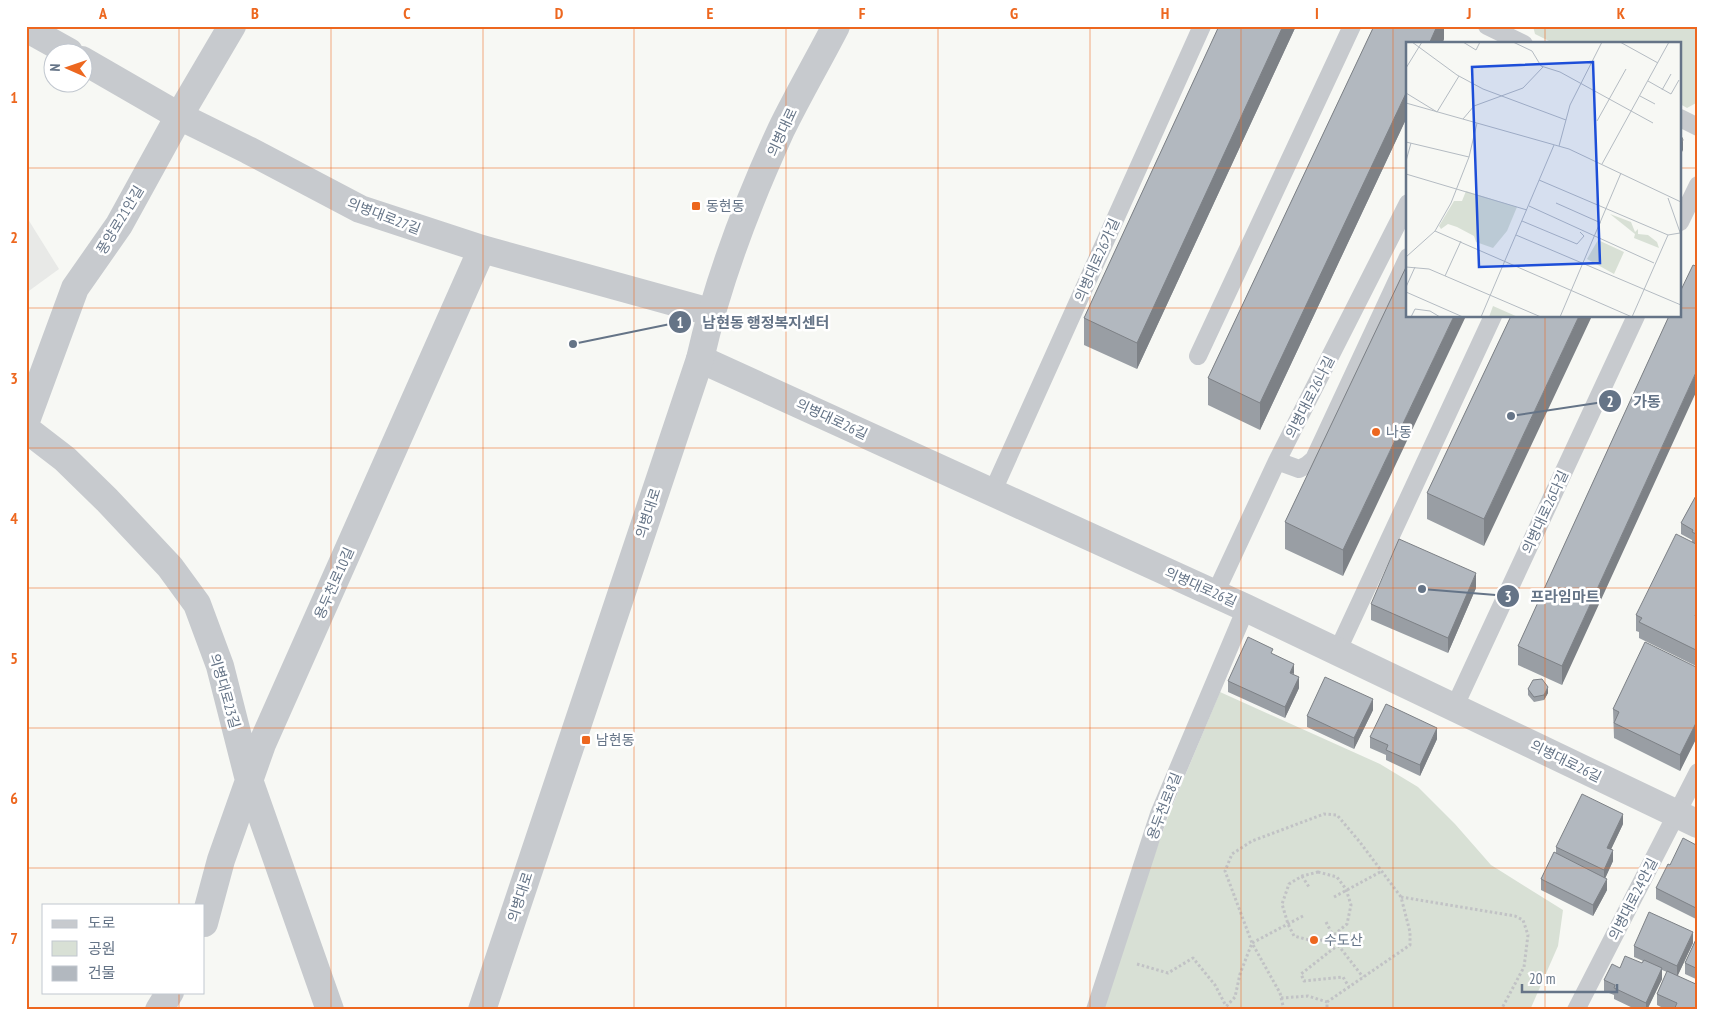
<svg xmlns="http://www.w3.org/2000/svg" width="1724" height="1036" font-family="'PT Sans Narrow','Noto Sans KR',sans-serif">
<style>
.built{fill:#e8e9e7}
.green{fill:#d8e0d5}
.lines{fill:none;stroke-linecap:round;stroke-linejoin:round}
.path{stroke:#c1c2c5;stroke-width:3;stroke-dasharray:2.5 2.5;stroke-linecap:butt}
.service{stroke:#c7cace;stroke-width:18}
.minor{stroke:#c7cace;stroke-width:28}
.tertiary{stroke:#c7cace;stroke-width:28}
.wall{fill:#999ea4}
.shaded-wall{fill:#7d8186}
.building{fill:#b2b8bf;stroke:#7d8186}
.grid{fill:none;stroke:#ed671f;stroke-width:1;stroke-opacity:0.55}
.poi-dot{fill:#ed671f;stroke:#fff;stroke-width:2}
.labels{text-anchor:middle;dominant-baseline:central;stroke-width:5;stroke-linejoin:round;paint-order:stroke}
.street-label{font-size:14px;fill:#657487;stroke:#fff}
.poi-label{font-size:14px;fill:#657487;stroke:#fff;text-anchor:start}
.inset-road{fill:none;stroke:#b4bbc2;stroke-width:1}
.view{fill:#1d4ed8;fill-opacity:0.15;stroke:#1d4ed8;stroke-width:2.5}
.inset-edge{fill:none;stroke:#657487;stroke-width:2.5}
.leader{fill:none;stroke:#657487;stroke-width:2}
.callout-dot{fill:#657487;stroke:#fff;stroke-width:2}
.mark-label{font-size:15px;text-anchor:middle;font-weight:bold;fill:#fff}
.callout-label{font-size:15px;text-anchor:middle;font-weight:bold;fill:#657487;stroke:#fff;stroke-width:5;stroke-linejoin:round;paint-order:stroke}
.neatline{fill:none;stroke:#ed671f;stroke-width:2}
.grid-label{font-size:16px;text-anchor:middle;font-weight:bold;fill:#ed671f}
</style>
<rect width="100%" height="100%" fill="#f7f8f4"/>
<path class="built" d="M26,216L59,269L26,293Z"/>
<path class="green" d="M1533,26H1698V102L1687,108L1680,104V44H1555L1535,34Z
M1220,692L1380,764L1418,787L1455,824L1491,865L1563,910L1558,946L1530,1010H1103L1125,938L1169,814Z"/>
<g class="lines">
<path class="path" d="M1318,872L1337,877L1346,889L1351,905L1347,924L1335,934L1317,942L1294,936L1288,924L1282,904L1289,884L1302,876Z
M1302,876L1309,887
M1334,897L1382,871
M1401,897L1515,916L1523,920L1528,935L1524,967L1501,1010
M1326,922L1338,945L1301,974L1304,981L1343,977L1349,987
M1338,945L1363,977
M1137,964L1168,973L1193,958L1215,985L1226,1006
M1281,998L1308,996L1327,1002
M1223,1010L1235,997L1240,974L1252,943L1225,871L1232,854L1252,841L1324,814L1337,815L1359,841L1401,897L1410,932V945L1327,1002V1010
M1284,1010L1280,993L1252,943L1303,916"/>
<path class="service" d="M1487,26L1524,44
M1680,118L1698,127
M1680,222L1698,185
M1198,356L1352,26
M1277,461L1299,469L1307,465L1314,459L1408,257
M992,493L1202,26
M1215,594L1277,461L1408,203
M1337,652L1493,316
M1454,708L1636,316
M1095,1010L1159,814L1246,608
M1576,1010L1698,772"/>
<path class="minor" d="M26,28L69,52
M82,60L179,116L248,150L360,209L482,249L710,312
M700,359L1246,608L1698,824
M26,421L75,288L119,225L179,116L232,26
M26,429L65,459L107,500L170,567L197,604L220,666L249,780L330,1010
M204,923L221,860L262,744L482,249
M159,1010L170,992"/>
<path class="tertiary" d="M482,1010L700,359C718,279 747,204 781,130C798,95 818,61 836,26"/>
</g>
<path class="wall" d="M1219,26H1296L1137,369L1084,345V318Z
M1374,26H1444V39L1442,44H1408V115L1260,430L1208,405V378Z
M1408,263L1343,576L1285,549V522Z
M1511,316L1484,546L1427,519V493Z
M1669,316L1562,685L1518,665V646Z
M1698,492V667L1639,638V632L1636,631V615L1692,542V540L1681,534V523Z
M1476,588L1448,653L1371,620V604Z
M1273,654L1294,675L1299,688L1285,718L1228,692V681Z
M1698,668V735L1680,771L1614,738L1613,709Z
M1528,689L1548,693L1544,700L1534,702L1528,695Z
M1373,710L1354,749L1307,727V716Z
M1370,737L1437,739L1420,776L1386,760V755L1370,748Z
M1623,824L1611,849L1613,861L1605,878L1607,890L1593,916L1541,890V879L1556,853V847Z
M1698,846V920L1656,899V888L1670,865Z
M1698,935V980L1685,974V963Z
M1693,943L1678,975L1698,1010H1667L1657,1005V994L1667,972L1662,970V979L1647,1010H1637L1614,999V995L1604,991V980L1620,968L1642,963L1643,961L1634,957V946Z"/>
<path class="shaded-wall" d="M1283,26H1296L1137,369V343Z
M1437,26H1444V39L1442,44H1429Z
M1408,89V115L1260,430V403Z
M1683,140V150L1680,156V145Z
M1454,316H1466L1343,576V550Z
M1579,316H1592L1484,546V519Z
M1698,368V388L1562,685V666Z
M1476,573V588L1448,653V638Z
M1698,610V625L1695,616Z
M1294,664V674L1290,673Z
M1299,677V688L1285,718V707Z
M1548,687V693L1544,700V695Z
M1373,699V710L1354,749V738Z
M1698,719V735L1680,771V755Z
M1437,728V739L1420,776V765Z
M1623,814V824L1607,858V848Z
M1613,850V861L1604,881V870Z
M1607,879V890L1593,916V905Z
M1693,932V943L1677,977V966Z
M1662,968V979L1647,1010H1646V1003Z"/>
<path class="building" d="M1219,26H1283L1137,343L1084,318Z
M1374,26H1437L1429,44H1408V89L1260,403L1208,378Z
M1680,133L1683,140L1680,145Z
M1408,263V316H1454L1343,550L1285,522Z
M1693,265L1698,267V368L1562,666L1518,646L1669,316H1680V292Z
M1511,316H1579L1484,519L1427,493Z
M1698,492V535L1692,532L1693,530L1681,523Z
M1676,534L1698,545V610L1695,616L1698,618V651L1639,622L1642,618L1636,615Z
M1399,539L1476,573L1448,638L1371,604Z
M1248,637L1273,649L1271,653L1294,664L1290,673L1299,677L1285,707L1228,681Z
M1645,642L1698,668V719L1680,755L1614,723L1619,712L1613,709Z
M1325,677L1373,699L1354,738L1307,716Z
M1542,679L1548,687L1544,695L1534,697L1528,689L1533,680Z
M1386,704L1437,728L1420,765L1386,750L1388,745L1370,737Z
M1582,794L1623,814L1607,848L1613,850L1604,870L1556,847Z
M1683,838L1698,846V909L1656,888L1668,864L1670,865Z
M1554,852L1607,879L1593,905L1541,879Z
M1649,912L1693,932L1677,966L1634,946Z
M1698,935V969L1685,963Z
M1625,956L1642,963L1644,960L1662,968L1646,1003L1614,988L1615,985L1604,980L1612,964L1620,968Z
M1667,971L1698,985V1010H1674L1677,1003L1657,994Z"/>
<path class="grid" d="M179,26V905M331,26V1010M483,26V1010M634,26V1010M786,26V1010M938,26V1010M1090,26V1010M1241,26V1010M1393,26V1010M1545,26V44M26,168H1408M1680,168H1698M26,308H1408M1680,308H1698M1545,316V1010M26,448H1698M26,588H1698M26,728H1698M26,868H1698M179,992V1010"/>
<g class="poi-dot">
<rect x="691" y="201" width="10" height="10" rx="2.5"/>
<circle cx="1376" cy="432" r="5"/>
<rect x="581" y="735" width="10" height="10" rx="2.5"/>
<circle cx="1314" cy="940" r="5"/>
</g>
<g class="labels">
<g class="street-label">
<text transform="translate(782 132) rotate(-65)">의병대로</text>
<text transform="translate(384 216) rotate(21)">의병대로27길</text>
<text transform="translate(120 220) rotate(-59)">풍양로21안길</text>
<text transform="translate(1097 260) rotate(-66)">의병대로26가길</text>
<text transform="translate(1310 397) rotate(-63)">의병대로26나길</text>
<text transform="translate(832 419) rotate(25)">의병대로26길</text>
<text transform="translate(1545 512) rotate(-65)">의병대로26다길</text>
<text transform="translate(648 513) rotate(-72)">의병대로</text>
<text transform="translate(334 583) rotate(-66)">용두천로10길</text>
<text transform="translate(1201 587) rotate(24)">의병대로26길</text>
<text transform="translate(225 691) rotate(74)">의병대로23길</text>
<text transform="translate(1566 761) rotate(26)">의병대로26길</text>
<text transform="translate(1164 806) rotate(-69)">용두천로8길</text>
<text transform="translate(520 897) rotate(-72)">의병대로</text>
<text transform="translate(1633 899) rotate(-63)">의병대로24안길</text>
</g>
<g class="poi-label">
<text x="706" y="206">동현동</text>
<text x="1386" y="432">나동</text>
<text x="596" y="740">남현동</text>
<text x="1324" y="940">수도산</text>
</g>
</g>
<g transform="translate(1406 42)">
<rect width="275" height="275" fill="#f7f8f4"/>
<path d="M60,149L111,165L101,189L87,206L70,200L68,194L51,185L42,182L35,187L33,184L48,159H56ZM204,172L225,180L229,190L232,187V192L242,193L251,200L253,206L228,196L229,192ZM192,198L218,210L208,232L181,217ZM87,264L112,275H83Z" fill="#d8e0d5"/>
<path class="inset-road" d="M6,0L51,33L77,47L160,78M57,0L70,8L74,0M107,0L126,9L135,24L154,30L247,81M214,0L252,21M0,26L16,0M242,39L265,52L273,38M256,48L265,32M0,51L31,70L53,34M234,54L249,62M0,61L163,107L275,160M57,77L68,64L117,46L137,25M191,79L220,27M0,100L63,115M153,104L164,63L196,0M0,119L5,101M196,122L263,0M0,132L121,168M133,138L262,193M262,156L275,193M150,161L195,181M123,164L248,221M116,179L171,202L178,194L174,190M29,189L226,275M110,193L275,263M0,215L29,189L45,161L63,115L71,81M0,225L23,227L135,275M39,234L55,199M0,245L9,225M0,250L57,275M5,275L9,267L24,269L34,275M75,275L148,103M154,275L215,131M226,275L262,193L274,191"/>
<path class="view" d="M187,20L194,221L73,225L66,25Z"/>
<rect width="275" height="275" class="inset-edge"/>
</g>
<path class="leader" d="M573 344L680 322M1511 416L1610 401M1422 589L1508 596"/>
<g class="callout-dot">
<circle cx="573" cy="344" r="5"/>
<circle cx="1511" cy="416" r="5"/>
<circle cx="1422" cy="589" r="5"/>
<circle cx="680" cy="322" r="12"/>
<circle cx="1610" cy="401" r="12"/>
<circle cx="1508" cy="596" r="12"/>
</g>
<g class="mark-label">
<text x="680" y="328">1</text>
<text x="1610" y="407">2</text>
<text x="1508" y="602">3</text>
</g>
<g class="callout-label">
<text x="766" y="328">남현동 행정복지센터</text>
<text x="1647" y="407">가동</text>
<text x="1565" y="602">프라임마트</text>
</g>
<rect width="1724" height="1036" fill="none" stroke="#ffffff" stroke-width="55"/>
<rect x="42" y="904" width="162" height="90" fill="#ffffff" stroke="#c1c7cf"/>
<rect x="52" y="920" width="25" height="8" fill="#c7cace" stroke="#c1c7cf"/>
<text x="88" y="928" font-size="15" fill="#657487">도로</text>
<rect x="52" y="941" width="25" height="15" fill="#d8e0d5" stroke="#c1c7cf"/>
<text x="88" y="954" font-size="15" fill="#657487">공원</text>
<rect x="52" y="966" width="25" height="15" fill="#b2b8bf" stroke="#c1c7cf"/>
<text x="88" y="978" font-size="15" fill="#657487">건물</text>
<g transform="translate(68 68) rotate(272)"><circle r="24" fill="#ffffff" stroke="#c1c7cf"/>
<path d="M0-4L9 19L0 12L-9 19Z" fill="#ed671f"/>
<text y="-8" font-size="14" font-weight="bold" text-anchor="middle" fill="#657487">N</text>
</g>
<path d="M1522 984v8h95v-8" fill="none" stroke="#657487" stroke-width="2.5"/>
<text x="1529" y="984" font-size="15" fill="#657487" stroke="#ffffff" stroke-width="4" paint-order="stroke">20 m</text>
<rect x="28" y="28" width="1668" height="980" class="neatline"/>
<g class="grid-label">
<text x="103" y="19">A</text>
<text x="255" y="19">B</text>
<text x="407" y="19">C</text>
<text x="559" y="19">D</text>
<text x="710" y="19">E</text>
<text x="862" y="19">F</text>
<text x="1014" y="19">G</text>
<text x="1165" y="19">H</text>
<text x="1317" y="19">I</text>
<text x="1469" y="19">J</text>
<text x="1621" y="19">K</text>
<text x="14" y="103">1</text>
<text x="14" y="243">2</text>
<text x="14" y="384">3</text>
<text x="14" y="524">4</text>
<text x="14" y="664">5</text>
<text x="14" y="804">6</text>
<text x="14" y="944">7</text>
</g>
</svg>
